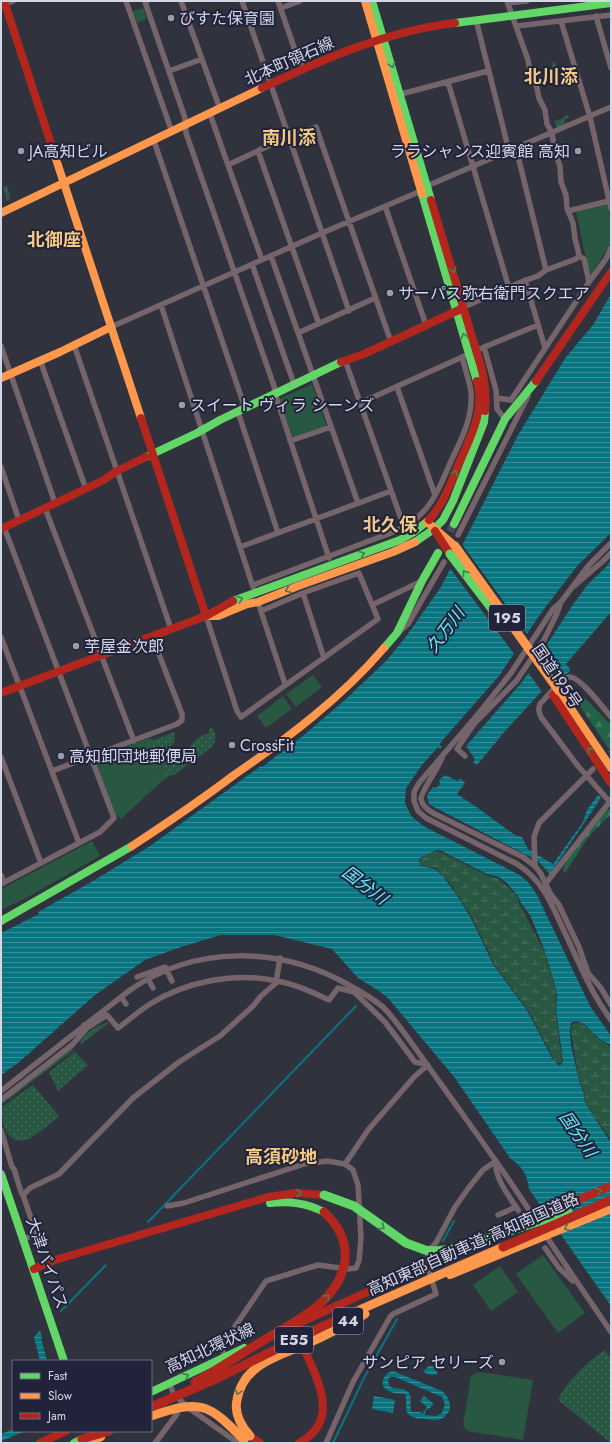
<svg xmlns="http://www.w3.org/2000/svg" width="612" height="1444" font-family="Jost,'Noto Sans JP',sans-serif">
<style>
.grass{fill:url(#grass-dots)}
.forest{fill:url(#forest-firs)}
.wetland{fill:url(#wetland-marsh)}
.park{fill:#285742}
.water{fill:url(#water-rules);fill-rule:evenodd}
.pier{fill:#30323e}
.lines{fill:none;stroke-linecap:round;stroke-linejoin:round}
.stream{stroke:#087581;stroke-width:2}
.street-tunnel{stroke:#494b57;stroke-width:5.5;stroke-dasharray:5.5 3;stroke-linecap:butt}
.secondary-tunnel{stroke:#494b57;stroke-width:8;stroke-dasharray:8 4;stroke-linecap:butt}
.street{stroke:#75656b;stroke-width:5.5}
.fast{stroke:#63d668;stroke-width:8}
.slow{stroke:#ff974d;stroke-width:8}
.jam{stroke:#b3261e;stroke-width:8}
.fast-bridge{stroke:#63d668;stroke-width:9}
.slow-bridge{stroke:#ff974d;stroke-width:9}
.jam-bridge{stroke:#b3261e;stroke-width:9}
.oneway{stroke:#427c51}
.poi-dot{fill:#9b9dab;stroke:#21233a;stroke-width:1.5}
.labels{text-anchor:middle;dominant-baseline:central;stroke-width:4;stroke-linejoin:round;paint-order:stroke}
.shield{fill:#21233a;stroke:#9ea1b2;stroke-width:1}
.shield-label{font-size:15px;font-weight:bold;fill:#d4d7e6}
.poi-label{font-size:16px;fill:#d4d7e6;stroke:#21233a;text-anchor:start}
.street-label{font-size:16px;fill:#d4d7e6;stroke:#21233a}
.water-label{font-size:17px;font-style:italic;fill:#68e9fa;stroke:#21233a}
.quarter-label{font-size:18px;font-weight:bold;fill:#f3c983;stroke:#21233a}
</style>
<defs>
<pattern id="grass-dots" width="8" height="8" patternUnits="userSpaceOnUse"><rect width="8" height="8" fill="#285742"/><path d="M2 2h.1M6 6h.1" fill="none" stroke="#466e5d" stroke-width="1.8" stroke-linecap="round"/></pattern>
<pattern id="forest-firs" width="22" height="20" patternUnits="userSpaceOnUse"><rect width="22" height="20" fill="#226248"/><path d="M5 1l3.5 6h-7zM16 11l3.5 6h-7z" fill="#417862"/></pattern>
<pattern id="wetland-marsh" width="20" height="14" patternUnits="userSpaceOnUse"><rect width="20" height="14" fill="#285742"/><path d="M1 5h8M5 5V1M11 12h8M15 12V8" fill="none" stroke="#466e5d"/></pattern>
<pattern id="water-rules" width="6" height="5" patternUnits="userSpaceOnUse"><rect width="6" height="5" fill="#087581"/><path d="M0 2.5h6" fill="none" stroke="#378e99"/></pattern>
</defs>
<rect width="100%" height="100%" fill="#30323e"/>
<path class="grass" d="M555,62L560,77L556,78L551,63Z
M568,114L569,117L565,120L564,125L557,128L554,121L561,119Z
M7,185L10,196H9L10,200L7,201L3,187Z
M212,727C216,733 217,741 212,747L177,773L166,778L145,796L97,760L98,757L150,738L154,740L174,732L175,740L170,748V753L175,752L178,753L182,747H189C196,740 199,735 208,734L210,728Z
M107,1022L109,1023L80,1045C82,1033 96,1027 107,1022Z
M71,1049L74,1050L1,1105V1102Z
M75,1052L88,1065L58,1091L49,1072Z
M33,1085L59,1116C51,1122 35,1138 26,1140C6,1145 1,1121 1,1107Z
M605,1350L611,1359V1443L558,1400C568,1379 586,1363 605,1350Z"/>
<path class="forest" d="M575,690L587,700L611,725V747L609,749L573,696Z
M605,809H609L611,812L610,815L589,836L565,873L563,871C562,862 597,820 605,809Z"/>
<path class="wetland" d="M434,852H440L488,876L497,878L508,887L518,897V901L544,951L553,981L556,994L555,1008L562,1060L561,1063L556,1062L553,1058L529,1012L494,964L473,919L451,885L436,868L422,866L420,862V859Z
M575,1023H580L583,1024L597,1038L611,1047V1140L584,1101L585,1094L579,1080L571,1032L572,1025Z"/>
<path class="park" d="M143,8L147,19L137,23L133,11Z
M605,205L608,207L611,222V243L592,273H589L576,212Z
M312,384L326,424V426L295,437L292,436L279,399Z
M313,675L322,687L296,707L286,694Z
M283,696L292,709L266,728L257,716Z
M150,738L166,777L121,819L115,814L95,761L96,759Z
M92,841L100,856L26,898L1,910V889Z
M543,1255L585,1313L558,1333L516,1274Z
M500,1266L518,1292L491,1311L473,1285Z
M479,1372L533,1380L523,1440L467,1431L463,1425L471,1376Z"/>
<path class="water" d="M611,294V533L578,565L541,613L499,676L441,742L440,745L442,747L440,749L438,747L422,765L406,788L405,802L407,808L412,817L425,827L518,874L528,882L537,895L590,1006L611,1036V1045C606,1043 601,1040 597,1037C590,1031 582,1017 571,1023L570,1032L571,1045L579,1081L584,1094V1101L611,1143V1306L529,1189C527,1173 522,1167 510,1158L455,1078L388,998L379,991L358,978L332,949L274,935H221L181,947L145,960L95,995L18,1063L1,1075V933L39,914L38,912L93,881L150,846L261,766L262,767L304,735L345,700L387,660L405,638L441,587L518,435L566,357L593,325ZM437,850L442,851L449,855L487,874L499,877L507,883L518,896L521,903L530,915L544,949L554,982L557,995L556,1010L563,1061L561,1065H558L552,1058L528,1012L493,964L472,920L460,900L443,876L435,869L421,866L419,860L420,858Z
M611,560V612L566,664L570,669V671L540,693L506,730L477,765L473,762L475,759L466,746L523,681L572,606L588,584L606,567Z
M445,775L458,781L460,778L465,783L457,794L475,806L515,835L522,837L528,849L553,864L583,822L587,810L598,795L601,798L550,874L538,861L430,805L428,801L427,795L433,787L436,788L440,784L439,780Z
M40,1330L42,1338H41L47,1361H40L34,1337Z
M429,1366H433L438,1374C432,1376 428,1375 423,1371Z
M393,1371L442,1391C447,1395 449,1399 450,1405C450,1409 450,1411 447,1414C439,1425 428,1417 417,1419V1418C400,1415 409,1405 405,1394C397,1393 389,1394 383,1386C382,1379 385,1373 393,1371ZM390,1377H395L442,1397L445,1404L442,1413L436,1416L425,1415V1412L428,1408L429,1409L434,1404L424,1396L420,1401L427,1407L424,1411L423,1414L420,1412H412C408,1405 414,1396 407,1391C399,1386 390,1392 388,1381Z
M374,1396L395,1400L393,1413L372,1409Z
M13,1429V1431H26L1,1441V1434Z"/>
<path class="pier" d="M461,543L528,635L515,655L449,567Z
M540,651L561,680L543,693L527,671Z"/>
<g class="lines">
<path class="stream" d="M148,1222L356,1006
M443,1241L454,1221
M61,1311L106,1265
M333,1443L364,1378L397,1319"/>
<path class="street-tunnel" d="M603,759L611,752
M518,1210L530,1227"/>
<path class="secondary-tunnel" d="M444,542L454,524"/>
<path class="street" d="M126,1L172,132
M147,1L145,2L185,118L186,133L274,386L277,400L329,558
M181,1L220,109
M242,1L349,311
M278,1L298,59L304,70
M508,3L527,1
M1,6L13,1
M281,8L300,1
M596,16L611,68
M476,20L509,151
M561,21L590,117L611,209
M517,26L611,15
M169,71L202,59
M448,82L509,288
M401,94L488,71
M210,114L228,165
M154,141L245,408
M516,148L546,270
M258,151L319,324
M427,186L611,107
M385,206L426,325
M568,211L609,201
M271,256L358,503
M262,260L228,165L289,136L316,127L391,342
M252,264L294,384
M525,280L545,348
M589,282L606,259L611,248
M161,305L253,587
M464,307L521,282L538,276L546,270L576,259L579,256L578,250L575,239L573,223L567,208L566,195L561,182L560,166L555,153L552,133L547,124L545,110L539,98L537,88L530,72L528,60L507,1
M111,327L322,233L421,191
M298,333L375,298
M74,345L171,629
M1,346L55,503
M484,347L496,390L497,409L505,419
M477,350L538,325
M40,360L86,489
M345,360L404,527
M397,387L435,495
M497,398L511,400L589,282L584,259L579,256
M360,403L469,354
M238,412L278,533
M290,441L331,427
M1,467L19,520
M45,508L134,741
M458,535L528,396
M611,543L589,565L561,602L553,609L511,673L479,713L419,783L414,792V801L418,811L426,818L517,864C544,881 552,906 565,933C579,963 591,993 611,1020
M240,547L391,491
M253,585C290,571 327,557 364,543C384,535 405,530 421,514C436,500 443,478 452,459C462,438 473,417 471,392C469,380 465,368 462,357
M574,586L602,562L611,553
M303,593L324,658
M258,602L285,684
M372,605L422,581
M206,616L237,711L241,717L378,619L359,573L303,593L261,611
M399,632L408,624L444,562
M1,637L79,843
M443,755C440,766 420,793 421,799C422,805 428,810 433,813L523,857L535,866L541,874L550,893L559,905L579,947L588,973L601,988L611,1005
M465,756L457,749L474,724L517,680L544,640L557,613L561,602
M1,757L41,863
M52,771L177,724L182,720V714L152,636
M609,801L578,766L541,717C539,712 538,710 540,704C546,698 561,679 569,677C579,675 604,709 611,717
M535,866L534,837L539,823L593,769
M1,875L4,883
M546,883L611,800
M1,884L100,832L114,818L4,527
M137,977L165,967L172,981
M148,979L153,988
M356,989L354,992L385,1022L415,1062L428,1065
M121,997L126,1004
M84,1025L87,1028L107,1015L118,1028C129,1020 139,1011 150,1004C187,981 235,972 277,981C295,984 312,992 329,1000L338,988L354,992
M1,1091L130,990C195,945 279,946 347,984C360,991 372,998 383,1007C392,1016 400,1027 408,1038C419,1053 430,1069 441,1084C473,1129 505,1172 535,1219
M1,1100L72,1045L87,1028
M1,1130L12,1167L14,1169L21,1192L23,1195
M496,1161C494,1178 509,1196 518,1210
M345,1164L368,1130L415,1076L428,1065
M167,1206L184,1203L304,1164L327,1161L345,1164L353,1170L358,1185L361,1238L359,1261L356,1268L348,1269L318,1265L266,1281L221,1347L226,1359
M498,1215L516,1207
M546,1236L611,1332
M23,1240L36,1233L23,1195L30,1188L59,1174L133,1098L179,1062L220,1036L253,1006L261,996L276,983L280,958
M545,1248L559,1268L573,1281
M170,1384L173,1393L186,1406L238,1443
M155,1443L177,1414L178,1406
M326,1443L353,1382L390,1317L393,1314L436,1294L427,1264L428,1253L437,1241L455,1207L470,1186L483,1170L496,1161"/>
<path class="fast" d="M372,1L431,200
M455,23L611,3
M422,194L477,381
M146,457L197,433L220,420L341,362
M454,524L505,419L536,381
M415,542L434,529L443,520L453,501L484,422L485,411
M233,601L400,540L414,532L429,520
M384,648L397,633L422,581L438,553
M1,921L132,846
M1,1174L64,1361
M270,1203C290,1201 306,1203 324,1212
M151,1392L244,1348
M74,1443L82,1439"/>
<path class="slow" d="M365,1L422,194
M55,156L141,418
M1,213L262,88
M1,378L60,352L111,327
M427,522L455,546
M206,616H218L247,604L258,602L298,586L393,552L415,542
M559,691L611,768
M132,846C167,823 201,800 234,775C288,738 341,698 384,648
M450,1275L611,1209
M88,1443L101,1437"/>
<path class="jam" d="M4,1L55,156
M262,88C323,59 387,31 455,23
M431,200L482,370C485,384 487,396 485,411
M341,362L364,354L461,309
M536,381L611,272
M141,418L206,616
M429,520C444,503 451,483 459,463C471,437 485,410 477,381
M1,529L102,481L117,471L146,457
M435,531L450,554
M1,693L206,616L233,601
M553,695L611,783
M533,1219L611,1186
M34,1269L55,1260L268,1197L296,1193L324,1195
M299,1323L460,1250
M296,1324C303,1362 351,1415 299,1443
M250,1436L260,1443
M40,1443L66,1431"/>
<path class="fast-bridge" d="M450,554L492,609
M324,1195L354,1206L406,1243L425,1250L435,1251L454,1249L568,1212"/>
<path class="slow-bridge" d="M455,546L559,691
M357,1311L503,1247
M151,1416C201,1399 208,1403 244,1440
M250,1436C241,1426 234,1413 237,1400C243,1362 283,1355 313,1341C331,1333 348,1323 365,1314"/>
<path class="jam-bridge" d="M503,1247L611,1200
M195,1382C219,1369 242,1353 266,1339C297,1320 340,1301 345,1260C347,1241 338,1225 324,1212
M151,1407L218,1378L319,1328L357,1311
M82,1439L109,1431"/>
</g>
<defs><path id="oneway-chevron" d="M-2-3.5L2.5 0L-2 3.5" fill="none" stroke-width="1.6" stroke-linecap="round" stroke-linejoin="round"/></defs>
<g class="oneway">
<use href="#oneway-chevron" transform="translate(392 65) rotate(73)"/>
<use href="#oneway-chevron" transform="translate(453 270) rotate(73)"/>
<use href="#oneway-chevron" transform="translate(464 336) rotate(-106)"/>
<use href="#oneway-chevron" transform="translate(455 473) rotate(-66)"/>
<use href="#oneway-chevron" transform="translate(362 554) rotate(-21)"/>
<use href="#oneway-chevron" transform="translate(465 573) rotate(-127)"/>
<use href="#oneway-chevron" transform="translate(288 590) rotate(158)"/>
<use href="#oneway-chevron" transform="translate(240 599) rotate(-22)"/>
<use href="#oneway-chevron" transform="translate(590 750) rotate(-123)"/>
<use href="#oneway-chevron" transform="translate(599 1191) rotate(-23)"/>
<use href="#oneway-chevron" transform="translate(299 1193)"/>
<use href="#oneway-chevron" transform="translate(382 1227) rotate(37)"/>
<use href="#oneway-chevron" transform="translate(567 1228) rotate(157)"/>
<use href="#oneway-chevron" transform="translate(327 1297) rotate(-45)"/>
<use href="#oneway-chevron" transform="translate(186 1376) rotate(-26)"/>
<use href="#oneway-chevron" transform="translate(238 1392) rotate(107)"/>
</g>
<g class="poi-dot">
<circle cx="171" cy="18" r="4"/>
<circle cx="21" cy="151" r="4"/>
<circle cx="578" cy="151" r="4"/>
<circle cx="390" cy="293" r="4"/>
<circle cx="182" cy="405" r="4"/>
<circle cx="76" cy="646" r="4"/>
<circle cx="232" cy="745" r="4"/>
<circle cx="61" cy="756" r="4"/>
<circle cx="502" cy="1362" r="4"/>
</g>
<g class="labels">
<g class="shield">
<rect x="489" y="605" width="36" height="26" rx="3"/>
<rect x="333" y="1308" width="30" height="26" rx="3"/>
<rect x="275" y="1327" width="38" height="26" rx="3"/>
</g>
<g class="shield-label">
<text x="507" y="618">195</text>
<text x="348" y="1321">44</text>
<text x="294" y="1340">E55</text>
</g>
<g class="poi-label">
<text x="179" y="18">びすた保育園</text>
<text x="29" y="151">JA高知ビル</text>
<text x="570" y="151" text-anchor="end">ララシャンス迎賓館 高知</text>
<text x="398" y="293">サーパス弥右衛門スクエア</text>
<text x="190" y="405">スイート ヴィラ シーンズ</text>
<text x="84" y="646">芋屋金次郎</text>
<text x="240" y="745">CrossFit</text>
<text x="69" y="756">高知卸団地郵便局</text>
<text x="494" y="1362" text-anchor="end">サンピア セリーズ</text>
</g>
<g class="street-label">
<text transform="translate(289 61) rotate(-24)">北本町領石線</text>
<text transform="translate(557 676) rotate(55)">国道195号</text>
<text transform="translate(473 1244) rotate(-24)">高知東部自動車道;高知南国道路</text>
<text transform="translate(47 1263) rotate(71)">大津バイパス</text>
<text transform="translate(210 1348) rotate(-25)">高知北環状線</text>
</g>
<g class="water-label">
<text transform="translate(445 630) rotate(-53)">久万川</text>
<text transform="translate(365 885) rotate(37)">国分川</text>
<text transform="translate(578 1134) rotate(55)">国分川</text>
</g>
<g class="quarter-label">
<text x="551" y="77">北川添</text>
<text x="289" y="138">南川添</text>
<text x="54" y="240">北御座</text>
<text x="390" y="525">北久保</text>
<text x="281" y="1157">高須砂地</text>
</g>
</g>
<rect width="612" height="1444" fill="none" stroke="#d4d7e6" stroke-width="4"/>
<rect x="12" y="1360" width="140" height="72" fill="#21233a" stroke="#696b7f"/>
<rect x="20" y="1373" width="20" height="6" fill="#63d668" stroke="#696b7f"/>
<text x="48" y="1380" font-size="12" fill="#d4d7e6">Fast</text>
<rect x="20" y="1393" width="20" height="6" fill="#ff974d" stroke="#696b7f"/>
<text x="48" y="1400" font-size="12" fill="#d4d7e6">Slow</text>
<rect x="20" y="1413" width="20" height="6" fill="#b3261e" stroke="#696b7f"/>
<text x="48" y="1420" font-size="12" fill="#d4d7e6">Jam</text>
</svg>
